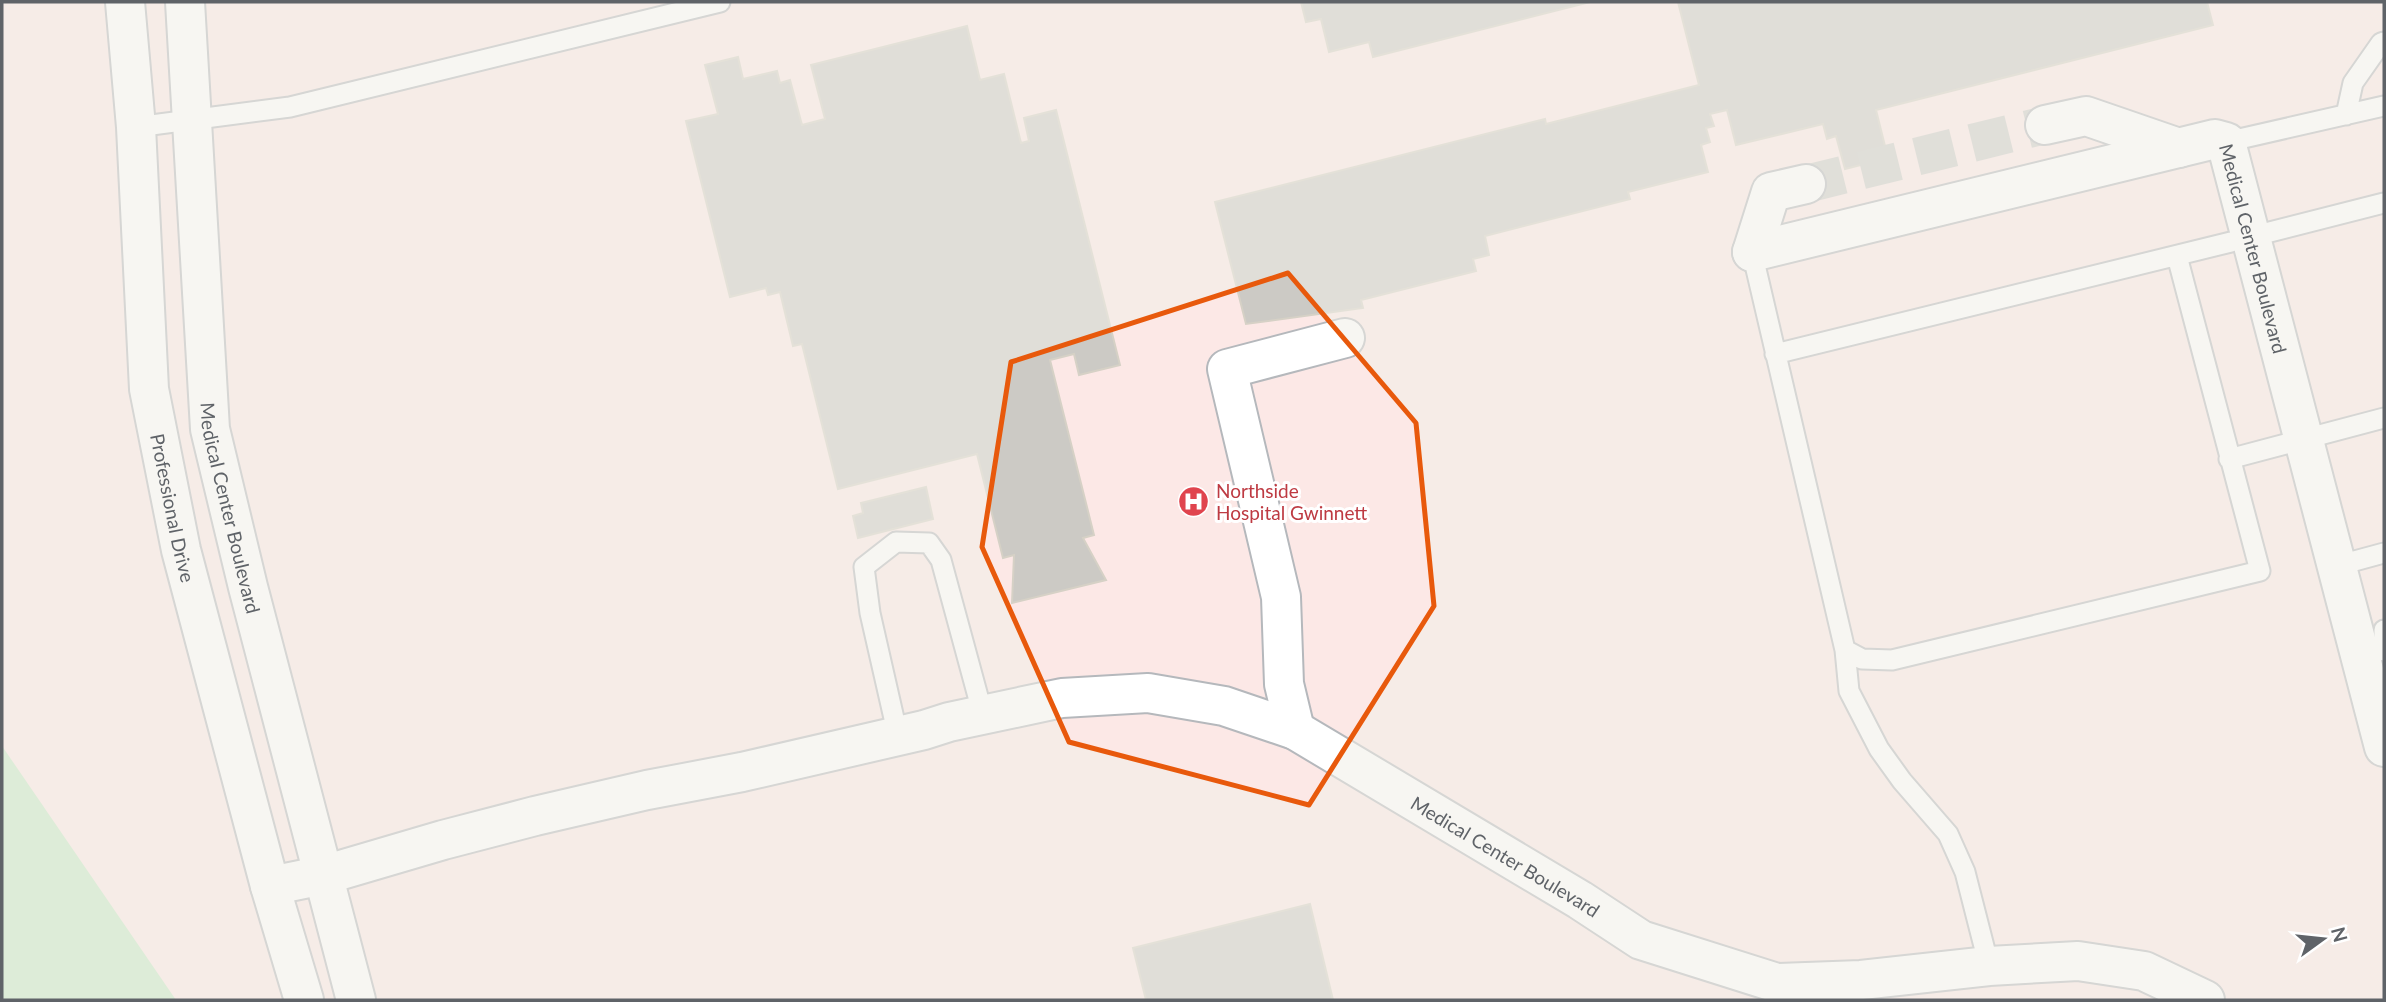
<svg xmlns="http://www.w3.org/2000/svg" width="2386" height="1002" font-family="Lato,sans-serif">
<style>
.medical{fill:#fce8e6}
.green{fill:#c5e8c5}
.building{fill:#cccac5;stroke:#d6d1c6;stroke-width:2}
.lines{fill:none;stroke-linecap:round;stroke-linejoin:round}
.minor-tunnel{stroke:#ccccc8;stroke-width:38;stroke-dasharray:38 19;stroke-linecap:butt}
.service-casing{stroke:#b5b8bc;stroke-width:23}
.minor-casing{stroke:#b5b8bc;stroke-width:42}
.tertiary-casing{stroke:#b5b8bc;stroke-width:42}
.service{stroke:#fff;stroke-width:19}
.minor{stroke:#fff;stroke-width:38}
.tertiary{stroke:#fff;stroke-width:38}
.marked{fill:none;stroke:#e8590c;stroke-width:5;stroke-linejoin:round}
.labels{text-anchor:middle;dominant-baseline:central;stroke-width:6;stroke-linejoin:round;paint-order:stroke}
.street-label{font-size:19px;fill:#5f6368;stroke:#fff}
.health-label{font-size:19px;fill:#be3a42;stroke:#fff;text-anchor:start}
</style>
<rect width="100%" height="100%" fill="#f1efe8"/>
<path class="medical" d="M2,2H2384V1000H2Z"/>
<path class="green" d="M2,746L176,1000H2Z"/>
<path class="building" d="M1301,2H1590L1373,57L1369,42L1329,52L1321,19L1306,22Z
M1678,2H2207L2213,25L1876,110L1888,158L1845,169L1836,136L1827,139L1823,124L1736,145L1727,110L1710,114L1714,126L1706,128L1710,142L1701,145L1708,172L1628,192L1630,199L1485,236L1489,255L1473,259L1476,271L1361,300L1363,308L1246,324L1215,202L1545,119L1546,124L1699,85Z
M967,26L980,80L1004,74L1021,143L1029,141L1024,118L1056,110L1120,365L1079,375L1074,354L1050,360L1094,535L1083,538L1106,580L1012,603L1014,555L1003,558L977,454L838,489L802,344L793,346L780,292L768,295L766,288L730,297L686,121L718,114L705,65L738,57L743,79L777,71L780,83L790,80L802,125L825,119L811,65Z
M926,487L933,519L858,538L853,516L863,513L861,503Z
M1310,904L1333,1000H1146L1133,948Z"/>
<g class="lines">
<path class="minor-tunnel" d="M1806,184L2045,125"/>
<defs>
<path id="service" d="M2346,115L2353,83L2381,43L2384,42
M136,127L290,107L720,2
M2226,142L2384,106
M2250,237L2384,203
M1752,252L1845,650L1849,691L1879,749L1902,781L1948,834L1965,872L1989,966
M1775,354L2231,242
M2229,459L2384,418
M2336,566L2384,553
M2384,630V651
M1845,650L1862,659L1892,660L2260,571L2177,256
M898,736L870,613L864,567L896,542L929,543L941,560L983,715"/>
<g id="minor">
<path d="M2045,125L2086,116L2179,148"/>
<path id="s1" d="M1752,252L2215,139L2226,142L2384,747"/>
<path d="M1752,252L1771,192L1806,184"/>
<path d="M1295,730L1284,684L1281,597L1227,369L1345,338"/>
<path id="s2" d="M270,886L324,875L443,840L535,816L647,790L742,772L924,730L949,722L1062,698L1148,693L1224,706L1295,730L1580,900L1641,940L1777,983L1861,980L1989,966L2078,961L2144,971L2205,1000"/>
</g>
<g id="tertiary">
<path id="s3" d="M125,2L136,127L149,389L181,550L270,886L304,1000"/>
<path id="s4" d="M185,2L210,429L248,587L356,1000"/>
</g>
</defs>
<use href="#service" class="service-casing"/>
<use href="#minor" class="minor-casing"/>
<use href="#tertiary" class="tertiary-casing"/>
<use href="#service" class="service"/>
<use href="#minor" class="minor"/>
<use href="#tertiary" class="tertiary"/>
</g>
<path d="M0 0H2386V1002H0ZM1288,273L1416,423L1434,606L1309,805L1069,742L982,547L1011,362Z" fill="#f1efe8" fill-opacity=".55" fill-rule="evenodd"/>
<path class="marked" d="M1288,273L1416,423L1434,606L1309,805L1069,742L982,547L1011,362Z"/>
<defs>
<symbol id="hospital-disc" viewBox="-11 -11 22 22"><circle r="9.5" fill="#e0444e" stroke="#fff"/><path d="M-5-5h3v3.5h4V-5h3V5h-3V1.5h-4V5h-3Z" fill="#fff"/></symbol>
</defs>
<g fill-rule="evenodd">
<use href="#hospital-disc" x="1176" y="484" width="35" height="35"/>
</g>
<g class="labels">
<g class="street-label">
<text stroke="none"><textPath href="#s1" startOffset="598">Medical Center Boulevard</textPath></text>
<text stroke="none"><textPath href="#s4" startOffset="509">Medical Center Boulevard</textPath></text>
<text stroke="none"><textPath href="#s3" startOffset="509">Professional Drive</textPath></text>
<text stroke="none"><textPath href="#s2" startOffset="1298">Medical Center Boulevard</textPath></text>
</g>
<g class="health-label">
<text x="1216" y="490">Northside<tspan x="1216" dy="22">Hospital Gwinnett</tspan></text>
</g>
</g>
<rect width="2386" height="1002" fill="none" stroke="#5f6368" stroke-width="7"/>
<g transform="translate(2323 939) rotate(75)" stroke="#ffffff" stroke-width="5" paint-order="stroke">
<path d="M0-5L12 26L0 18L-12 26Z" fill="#5f6368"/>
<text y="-10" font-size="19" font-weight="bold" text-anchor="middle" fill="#5f6368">N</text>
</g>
</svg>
